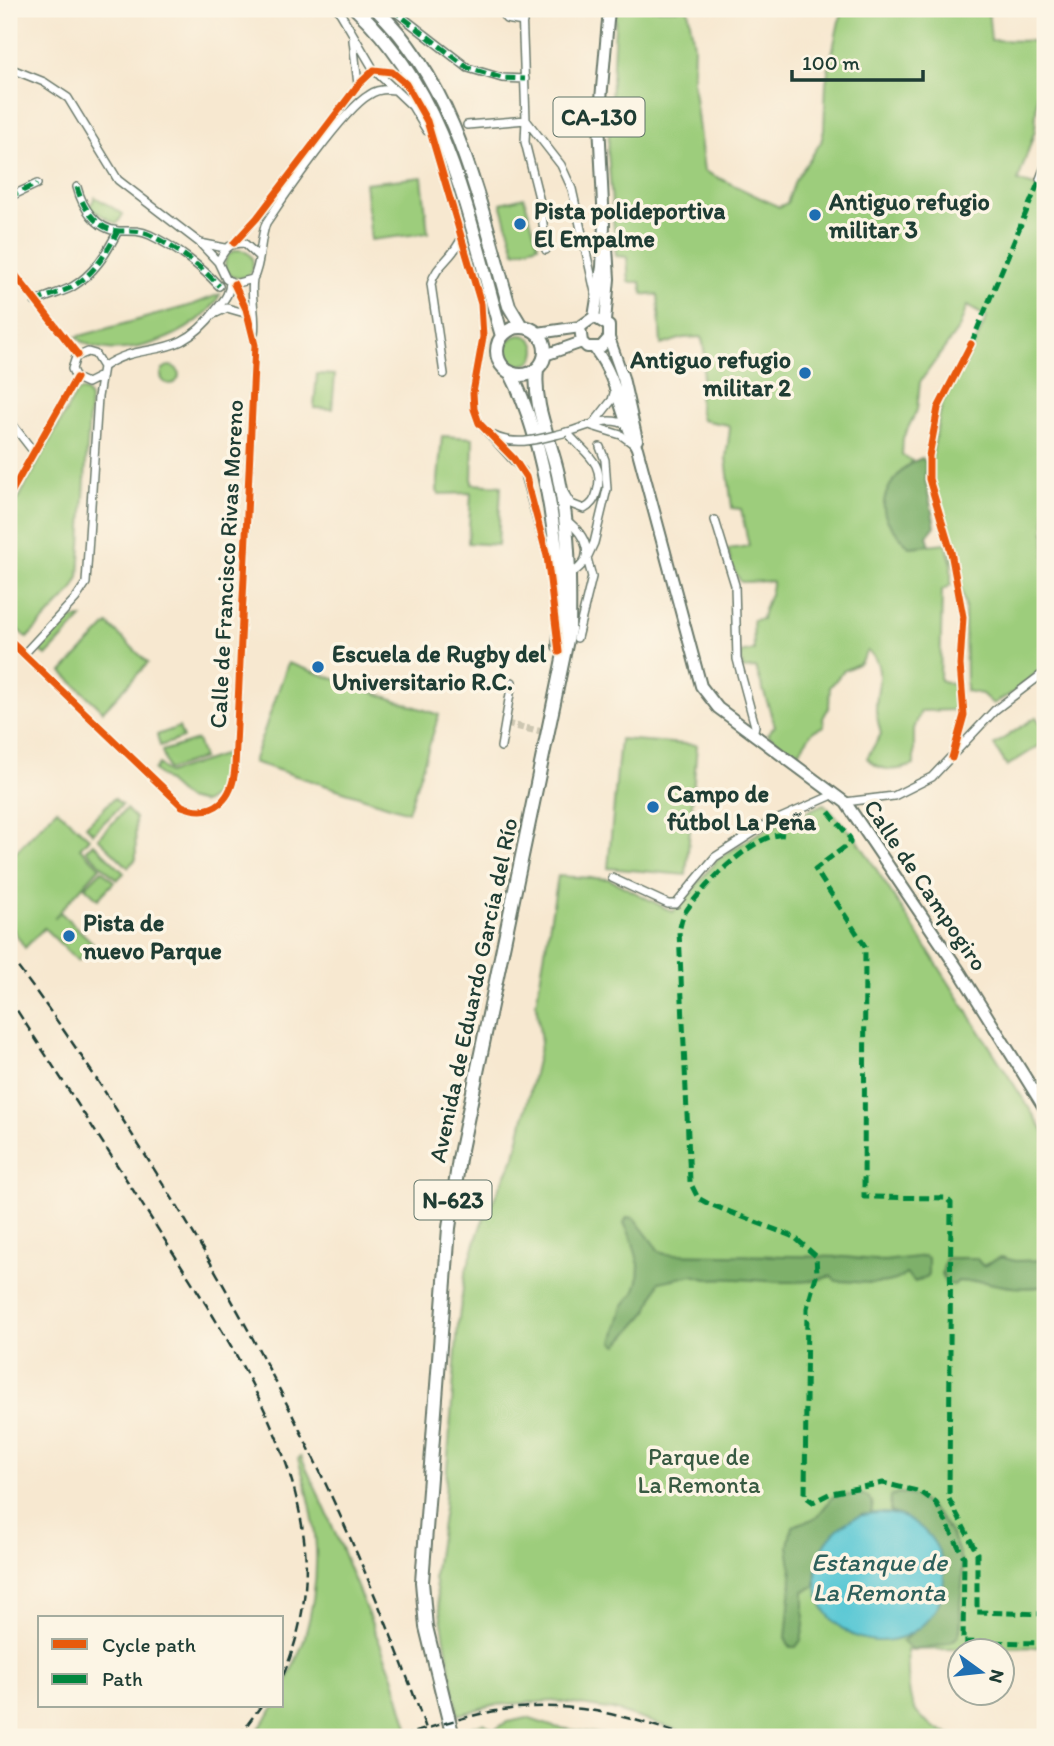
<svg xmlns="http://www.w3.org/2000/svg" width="1054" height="1746" font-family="Itim,sans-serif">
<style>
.green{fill:#9dcd7b;stroke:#5e8558;stroke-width:2}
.forest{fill:#7eb06b;stroke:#4e7650;stroke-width:2}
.water{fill:#5dc9d5;stroke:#3e8384;stroke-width:2}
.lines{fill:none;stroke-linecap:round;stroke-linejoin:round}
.minor-tunnel{stroke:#ccc6b1;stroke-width:7;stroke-dasharray:7 3.5;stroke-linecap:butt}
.minor-casing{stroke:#6b796b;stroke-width:10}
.primary-casing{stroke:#6b796b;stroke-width:14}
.trunk-casing{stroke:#6b796b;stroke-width:16}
.minor{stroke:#fff;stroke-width:7}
.primary{stroke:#fff;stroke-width:10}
.trunk{stroke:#fff;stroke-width:12}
.rail{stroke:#1f3d34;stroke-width:2.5;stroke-dasharray:10 5;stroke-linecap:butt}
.minor-bridge-casing{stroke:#6b796b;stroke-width:10;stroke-linecap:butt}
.minor-bridge{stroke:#fff;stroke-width:7}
.quiet{stroke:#00873e;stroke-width:5;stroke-dasharray:10 5;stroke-linecap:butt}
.cycleway-casing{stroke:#fcf5e5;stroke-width:11}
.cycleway{stroke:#e8590c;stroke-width:7}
.poi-dot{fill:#1f6fb2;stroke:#fcf5e5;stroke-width:2.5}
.labels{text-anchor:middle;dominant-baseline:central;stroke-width:7;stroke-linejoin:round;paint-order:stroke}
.shield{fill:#fcf5e5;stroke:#617469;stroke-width:2}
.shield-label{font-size:23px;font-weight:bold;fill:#1f3d34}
.poi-label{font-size:24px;font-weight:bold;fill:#1f3d34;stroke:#fcf5e5;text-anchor:start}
.street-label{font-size:24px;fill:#1f3d34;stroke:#fcf5e5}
.park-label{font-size:24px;fill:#385a42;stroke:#fcf5e5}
.water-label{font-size:26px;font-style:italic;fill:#2e605c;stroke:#fcf5e5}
</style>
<rect width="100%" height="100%" fill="#fcf5e5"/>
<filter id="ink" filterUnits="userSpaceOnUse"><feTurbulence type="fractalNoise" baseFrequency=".0143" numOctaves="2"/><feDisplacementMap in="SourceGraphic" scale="14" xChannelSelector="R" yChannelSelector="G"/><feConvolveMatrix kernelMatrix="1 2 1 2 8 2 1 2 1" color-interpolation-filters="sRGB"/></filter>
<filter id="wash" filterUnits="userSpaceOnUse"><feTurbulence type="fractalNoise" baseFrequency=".00686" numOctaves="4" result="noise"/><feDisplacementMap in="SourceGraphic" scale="28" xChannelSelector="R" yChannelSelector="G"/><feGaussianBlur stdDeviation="1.57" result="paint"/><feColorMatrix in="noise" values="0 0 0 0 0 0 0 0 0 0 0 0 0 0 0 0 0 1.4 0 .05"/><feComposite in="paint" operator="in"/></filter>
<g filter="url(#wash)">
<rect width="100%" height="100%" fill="#f7e8d0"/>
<path class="green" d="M616,9H688L694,45L693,81L704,171L779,207L787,203L795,181L821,142L824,130L826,82L839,21L845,9H988L991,40L1032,41L1045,48V61L1038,82L1035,130L1018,181L1042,188L1045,180V666L1014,692L993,704L982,694L966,691L965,604L933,486L931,461L942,403L964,367L987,317L967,306L959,328L920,382L917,410L903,438L902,455L912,461L900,473L890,524L909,547L945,543L951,561V585L942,590L940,680L954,685V710L921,711L914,729V765C897,771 880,773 867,758L881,734C879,726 877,718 876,711C875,692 888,663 867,651L860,663L843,671L830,687L829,707L823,718L824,726L813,731L796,756L767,734L775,726L756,668L743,669L740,653L754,650L753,620L762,619C763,605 773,595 772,581L741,582L731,565L728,549L749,546L741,509L732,508L726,458L730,429L728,425L702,420C692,394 712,364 701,337L683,338L661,345L658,295L643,294L641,282H629L627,257L616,256L608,152Z
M422,177L428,233L371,240L365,183Z
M95,197L123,214L117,224L89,208Z
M524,197L538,245L515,252L501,203Z
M225 264a14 14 0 1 1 28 0a14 14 0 1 1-28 0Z
M220,294C203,334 112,369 76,337L192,305Z
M506 350a15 15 0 1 1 30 0a15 15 0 1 1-30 0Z
M161 375a9 9 0 1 1 18 0a9 9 0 1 1-18 0Z
M317,374L335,375L332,409L314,408Z
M81,390L87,392L90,399L79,577L72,591L27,638L9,621V516L75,395Z
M442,436L473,438L472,484L501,486L498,545L468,543L471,493L439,494L437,491Z
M82,618L46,656L39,649L67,619Z
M108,624L148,663L103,711L62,672Z
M288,663L439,715L408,812L253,762Z
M1036,717L1045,731V742L1007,766L994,745Z
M179,727L183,738L160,746L157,735Z
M620,739L697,745L686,875L608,868Z
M197,740L203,758L168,770L162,751Z
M226,754L222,790L204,803L186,799L154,770L159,764L168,773Z
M114,798L122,805L93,833L86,826Z
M824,804L857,839L1045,1133V1647L907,1650C910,1700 903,1718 956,1737H699L613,1710L555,1701L493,1705L458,1715L434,1577L444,1509L458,1324L465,1274L481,1225L515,1156L541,1043L536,1003L558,876L609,879L673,912L718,859L757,834Z
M57,809L89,838L80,848L100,867L54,918L60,912L93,943L78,961L44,928L25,948L9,923V859Z
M126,809L135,818L136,859L128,867L98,838Z
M93,843L124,873L117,880L86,850Z
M102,870L114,882L98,899L85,887Z
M301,1457L327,1513L393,1676L408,1727L405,1732L387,1737H253L275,1706H282C282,1684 297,1661 304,1640C323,1573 319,1524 298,1459Z
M527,1718L554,1727L618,1737H464L463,1730L484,1723L494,1730L507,1722Z"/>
<path class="forest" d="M922,458L926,462L925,478L935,526L927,536L930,545L909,547C901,536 885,524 884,510C881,489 904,464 922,458Z
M627,1217L634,1218L660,1252L665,1254L844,1257L884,1261L925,1256L928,1258V1276L915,1282L906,1274C889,1289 858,1281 836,1281L831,1276C792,1290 747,1275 706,1279L693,1275L659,1282L648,1311L618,1345L613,1342L623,1306L634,1293L638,1281L639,1265L632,1239L624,1223Z
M1001,1257L1015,1261L1045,1260V1286C1024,1290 1006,1287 985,1282C976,1280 968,1283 958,1281L954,1285L945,1283L942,1273L946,1258H976L983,1266Z
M898,1493C930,1495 953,1530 961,1560C965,1573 961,1590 960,1604C960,1614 963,1627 958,1636C950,1647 923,1648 911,1649L902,1642C923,1621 937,1618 944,1586L904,1517L890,1512L891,1496Z
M860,1494L868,1497L873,1503L871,1514L861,1515L815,1582L816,1586L804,1591V1626L801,1640L796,1647H789L786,1639L792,1574L788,1546L792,1526L816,1518L833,1497Z"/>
<path class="water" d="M816 1577a64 64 0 1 1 128 0a64 64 0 1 1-128 0Z"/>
</g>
<g filter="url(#ink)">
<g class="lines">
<path class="minor-tunnel" d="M506,724L547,733"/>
<defs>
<path id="minor" d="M338,9L374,70L412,106L427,131
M392,9L468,68L502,78L525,79
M500,9L506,19L523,22
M522,9L526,120L561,165L572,189L595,292
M353,40L358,85
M9,68L44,82L68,98L118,180L200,243L218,262L226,279L234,284L253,279C262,262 259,242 266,223C284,196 344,109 369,95C377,89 386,89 395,90
M467,125L526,120L525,142L541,206L546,250
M1040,179L1045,166
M77,187C82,206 96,230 119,231C130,231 139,230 150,235C175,247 201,266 219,286
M9,197L37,184
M200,243L225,248
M234,243L257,218L358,85L374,70L392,72L406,84L427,121L481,304L483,337L473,393L474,409L479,423L523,471L547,556L554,601
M218,262C225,249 228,243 244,243L258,256
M9,267L78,355
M253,279C250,298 257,315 254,334
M35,302C47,296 60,293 72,287C94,274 106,254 118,231
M214,314L227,308L248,314
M103,367C144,338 175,365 216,310C224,300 230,294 230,281
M444,374L431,284C436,264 453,259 462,237
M9,420L33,451
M593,424L612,400L615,390
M592,426L621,435L632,443
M565,494L571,504L584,509C592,505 595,500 597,492C606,461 583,453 567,432C588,427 607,414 628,426
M9,496L76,378
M566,520C586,535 598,559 570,574L566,572
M715,520L735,585L737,659L755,726L753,735
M577,638L592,577L587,558L594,543L607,489L605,460L600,447
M9,640L182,806C215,819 233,798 235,767L255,345L246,309L234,284
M24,654L76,598L86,583L98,397L103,367L95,354L88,352L76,357L72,369L76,378L87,383L101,376
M501,747L512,682
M952,758L964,715L960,665L963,617L951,552L929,479V456L938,408L971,344
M845,802L894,796L932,777L995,710L1045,672
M612,878L668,904H676L715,857L765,825L835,794"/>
<path id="primary" d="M594,317L602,267L604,225L599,122L609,9
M605,321L609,279L607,248
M538,333L580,327
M609,338L601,347H587L582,342L580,327L594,317L609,326V338L623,378L637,440
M595,349C619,381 619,414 637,448L701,686L718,708L846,803L960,972L1045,1109
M545,355L582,342"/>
<path id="trunk" d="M356,9C449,96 468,219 502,336
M376,9C457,86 479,203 509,306L521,326
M497 351a24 24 0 1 1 48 0a24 24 0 1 1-48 0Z
M510,372C546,440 564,569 559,646
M453,1737L426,1627L422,1582L449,1228L459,1159L569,630C570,577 569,525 558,474C550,438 533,407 537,369"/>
</defs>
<use href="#minor" class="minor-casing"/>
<use href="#primary" class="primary-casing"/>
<use href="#trunk" class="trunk-casing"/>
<use href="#minor" class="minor"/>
<use href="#primary" class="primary"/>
<use href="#trunk" class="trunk"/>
<path class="rail" d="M9,956C56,1016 98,1080 138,1144C258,1330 355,1528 429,1737
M9,998C60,1077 111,1155 161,1234C220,1326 290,1428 304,1539C310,1587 301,1634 282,1678
M238,1737L261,1706
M401,1737C519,1697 570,1696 689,1737"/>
<defs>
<path id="minor-bridge" d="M492,435C517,448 542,438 567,432"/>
</defs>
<use href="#minor-bridge" class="minor-bridge-casing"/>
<use href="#minor-bridge" class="minor-bridge"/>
<path class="quiet" d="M392,9L468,68L502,78L525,79
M77,187C82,206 96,230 119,231C130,231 139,230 150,235C175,247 201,266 219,286
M9,197L37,184
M35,302C47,296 60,293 72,287C94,274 106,254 118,231
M971,344L1040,179
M829,812L850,838V843L815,869L865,946L864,1197L946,1198L951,1203L949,1499L977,1553V1612L1045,1614
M784,835C756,831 701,888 686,911C682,917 681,924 679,931L690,1182L698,1198L707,1203L794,1237L816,1256L817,1273L807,1308L805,1496L813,1502L831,1493L883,1483L921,1492L936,1503L964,1557L963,1642L1045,1643"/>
<defs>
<path id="cycleway" d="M234,243L257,218L358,85L374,70L392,72L406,84L427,121L481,304L483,337L473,393L474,409L479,423L514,459L526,477L547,556L559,652
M9,267L78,355
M9,496L76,378
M9,640L182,806C215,819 233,798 235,767L255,345L246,309L234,284
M952,758L964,715L960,665L963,617L951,552L929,479V456L938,408L971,344"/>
</defs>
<use href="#cycleway" class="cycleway-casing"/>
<use href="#cycleway" class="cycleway"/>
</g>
</g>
<g class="poi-dot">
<circle cx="815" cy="215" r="7"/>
<circle cx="520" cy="224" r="7"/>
<circle cx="805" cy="373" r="7"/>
<circle cx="318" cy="667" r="7"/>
<circle cx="653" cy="807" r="7"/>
<circle cx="69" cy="936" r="7"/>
</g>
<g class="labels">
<g class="shield">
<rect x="553.5" y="97.5" width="91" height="39" rx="5"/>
<rect x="414.5" y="1180.5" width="77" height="39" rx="5"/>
</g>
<g class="shield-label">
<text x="599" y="117">CA-130</text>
<text x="453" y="1200">N-623</text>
</g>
<g class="poi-label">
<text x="829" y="201">Antiguo refugio<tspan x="829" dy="28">militar 3</tspan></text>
<text x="534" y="210">Pista polideportiva<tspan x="534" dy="28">El Empalme</tspan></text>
<text x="791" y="359" text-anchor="end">Antiguo refugio<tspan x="791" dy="28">militar 2</tspan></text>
<text x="332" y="653">Escuela de Rugby del<tspan x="332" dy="28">Universitario R.C.</tspan></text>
<text x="667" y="793">Campo de<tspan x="667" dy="28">fútbol La Peña</tspan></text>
<text x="83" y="922">Pista de<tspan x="83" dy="28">nuevo Parque</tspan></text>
</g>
<g class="street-label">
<text transform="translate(226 564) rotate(-87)">Calle de Francisco Rivas Moreno</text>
<text transform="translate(926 885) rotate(56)">Calle de Campogiro</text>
<text transform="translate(473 990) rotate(-78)">Avenida de Eduardo García del Río</text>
</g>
<g class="park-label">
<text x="699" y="1456">Parque de<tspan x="699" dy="28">La Remonta</tspan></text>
</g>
<g class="water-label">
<text x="879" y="1562">Estanque de<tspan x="879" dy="30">La Remonta</tspan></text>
</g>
</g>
<rect width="1054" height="1746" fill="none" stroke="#fcf5e5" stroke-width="35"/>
<rect x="38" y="1616" width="245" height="91" fill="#fcf5e5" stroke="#a4ab9e" stroke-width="2"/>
<rect x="52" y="1639" width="35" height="10" fill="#e8590c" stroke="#a4ab9e" stroke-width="2"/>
<text x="102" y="1652" font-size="21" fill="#1f3d34">Cycle path</text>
<rect x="52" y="1674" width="35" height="10" fill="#00873e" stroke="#a4ab9e" stroke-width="2"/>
<text x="102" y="1686" font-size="21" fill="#1f3d34">Path</text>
<g transform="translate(981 1672) rotate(105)"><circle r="33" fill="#fcf5e5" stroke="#a4ab9e" stroke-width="2"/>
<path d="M0-5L12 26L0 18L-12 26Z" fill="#1f6fb2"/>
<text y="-10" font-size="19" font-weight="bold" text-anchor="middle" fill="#1f3d34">N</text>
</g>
<path d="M792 70v10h131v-10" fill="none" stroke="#1f3d34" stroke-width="3.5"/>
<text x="802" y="70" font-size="21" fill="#1f3d34" stroke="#fcf5e5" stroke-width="5" paint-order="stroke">100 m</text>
</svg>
